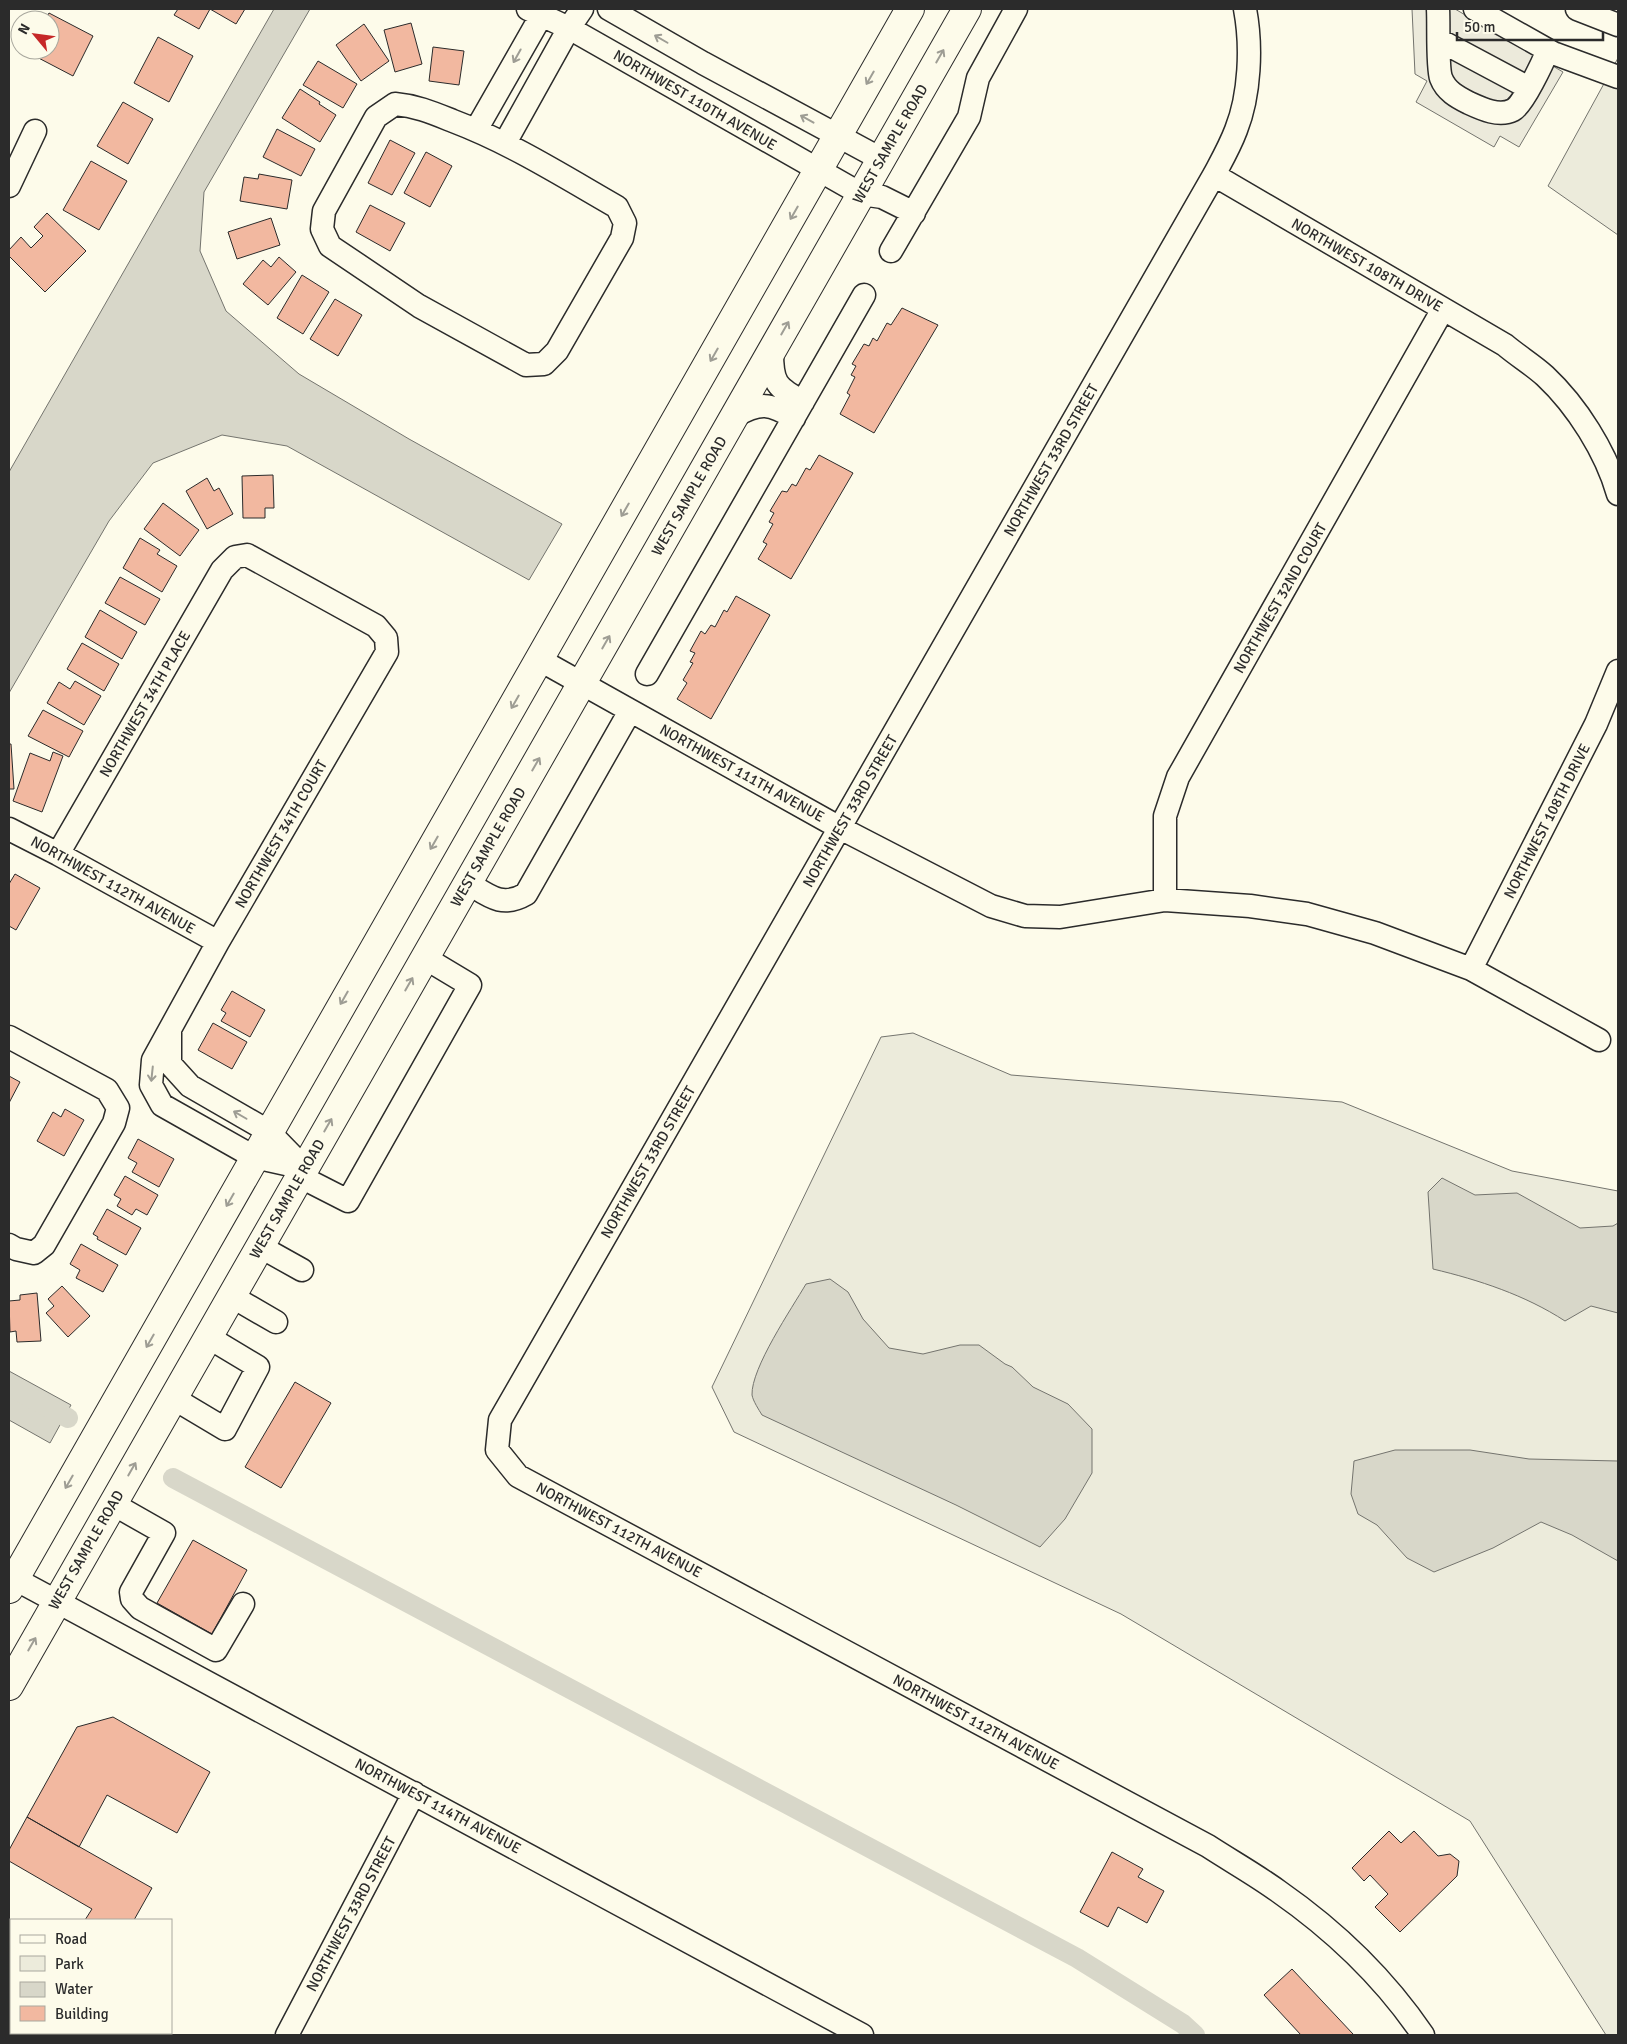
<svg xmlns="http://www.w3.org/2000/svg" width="1627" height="2044" font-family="Signika,sans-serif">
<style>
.green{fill:#ecebdb;stroke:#74746e}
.parking{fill:#eceadb;stroke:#74746e}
.water{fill:#d8d7c9;stroke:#74746e}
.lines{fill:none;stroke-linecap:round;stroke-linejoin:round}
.canal{stroke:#d8d7c9;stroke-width:20}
.building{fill:#f2b8a0;stroke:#2b2b2b}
.minor-casing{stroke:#2b2b2b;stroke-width:25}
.major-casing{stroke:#2b2b2b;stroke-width:30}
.minor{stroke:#fdfbea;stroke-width:22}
.major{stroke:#fdfbea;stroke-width:28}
.oneway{stroke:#9e9d94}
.labels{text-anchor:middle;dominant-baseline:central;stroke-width:4;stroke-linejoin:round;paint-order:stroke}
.street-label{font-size:15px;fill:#2b2b2b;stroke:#fdfbea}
</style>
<rect width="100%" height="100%" fill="#fdfbea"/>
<path class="green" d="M1618,58V235L1548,186Z
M913,1033L1011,1075L1342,1102L1512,1171L1618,1191V2035H1606L1470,1821L1121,1614L734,1432L712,1387L881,1037Z"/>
<path class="parking" d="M1412,9H1455L1563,72L1519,147L1500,136L1494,147L1416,102L1427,81L1415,74Z"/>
<path class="water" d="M274,9H310L204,192L200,251L226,311L299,374L409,439L562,524L529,580L287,446L222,435L153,463L109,521L9,693V472Z
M1442,1178L1475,1195L1517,1193L1580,1228L1613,1226L1618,1223V1313L1591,1306L1565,1321C1525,1295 1479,1280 1433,1269L1428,1192Z
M830,1279L848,1292L863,1319L889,1348L923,1354L960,1345H979L1005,1364L1012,1367L1033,1387L1068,1404L1092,1429V1473L1065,1519L1040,1547L956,1505L762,1415C759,1410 753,1401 752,1395C751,1368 792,1308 806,1284Z
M9,1371L71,1405L50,1443L9,1420Z
M1395,1450H1470L1529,1459L1618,1461V1561L1572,1535L1541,1522L1493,1548L1434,1572L1407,1558L1377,1525L1358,1514L1351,1494L1354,1461Z"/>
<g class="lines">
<path class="canal" d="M9,1386L68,1418
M173,1478L1077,1958L1183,2024L1195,2035"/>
</g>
<path class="building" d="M178,9H245L236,24L210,9L199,29L174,15Z
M49,13L93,36L73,76L29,53L30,50H50V20H45Z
M411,23L422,64L395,72L384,30Z
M364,24L389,61L361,81L336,45Z
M158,37L193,56L169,102L134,83Z
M433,47L464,51L459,85L429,81Z
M318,61L357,84L343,108L303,85Z
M300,89L320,102L319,104L336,115L320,142L282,118Z
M123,102L153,119L128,164L97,146Z
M277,129L315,149L301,176L263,157Z
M390,140L415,153L392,195L368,183Z
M426,152L452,166L430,207L404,193Z
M91,161L127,181L99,230L63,210Z
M259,174L292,180L287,209L240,201L244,177L258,179Z
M370,205L405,223L390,251L356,232Z
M47,213L86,251L45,292L9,256V250L21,237L31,248L43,236L34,227Z
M271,218L280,245L237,259L228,232Z
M279,257L296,272L268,305L243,284L263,260L271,267Z
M302,275L329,292L303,334L277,318Z
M335,299L362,315L338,356L310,339Z
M902,308L938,325L874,433L840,414L850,395L847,393L855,377L851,375L856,366L852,364L864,344L869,346L873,338L877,341L887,323L891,325Z
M819,455L853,473L791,579L758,559L767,544L763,542L773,524L769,522L774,513L770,511L782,491L787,492L792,484L796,486L806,468L810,470Z
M273,475L274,508H265V518H243L242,476Z
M207,478L214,491L219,488L233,514L207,529L186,491Z
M163,503L199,530L180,556L144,529Z
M140,538L160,550L157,554L177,566L162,592L123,568Z
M120,577L160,599L145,625L105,603Z
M736,596L770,615L711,719L677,699L687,683L683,680L693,663L690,662L695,653L690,651L701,631L705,634L711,625L715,627L724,610L727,612Z
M100,610L137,632L122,659L85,637Z
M82,643L119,664L104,691L67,669Z
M75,681L101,696L84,725L47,703L59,682L70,689Z
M43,710L83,731L69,757L28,736Z
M9,744H11L14,789H9Z
M53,752L63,756L42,812L13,801L30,753L50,761Z
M15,874L40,888L16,930L9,926V884Z
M232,991L265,1010L250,1037L221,1021L226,1013L221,1010Z
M213,1023L247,1042L232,1069L198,1050Z
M9,1076L20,1082L9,1103Z
M65,1109L84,1120L64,1156L37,1141L53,1112L61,1117Z
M138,1139L174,1159L159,1187L132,1172L137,1163L128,1158Z
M125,1176L158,1195L147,1215L136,1209L132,1215L117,1206L121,1199L114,1195Z
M107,1209L141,1228L126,1255L97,1239L98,1237L93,1234Z
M81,1244L118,1265L103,1292L76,1278L80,1270L70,1264Z
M62,1286L90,1316L68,1337L46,1313L54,1306L48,1299Z
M37,1293L41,1341L17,1342L16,1331L10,1332L9,1301L20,1300V1295Z
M295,1382L331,1403L281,1488L245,1467Z
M193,1540L247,1570L212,1634L157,1603Z
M113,1717L210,1772L177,1833L107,1795L79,1847L27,1817L77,1727Z
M27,1817L152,1888L134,1920H85L92,1909L9,1861V1850Z
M1389,1831L1401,1843L1414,1831L1438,1856L1450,1854L1459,1861L1457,1876L1400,1932L1375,1907L1388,1894L1370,1875L1364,1881L1352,1868Z
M1112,1852L1143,1869L1138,1877L1164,1891L1147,1923L1118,1907L1108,1927L1080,1912Z
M9,1964L11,1965V2012L9,2011Z
M1292,1969L1353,2034L1351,2035H1301L1264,1995Z"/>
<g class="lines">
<defs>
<path id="minor" d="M528,9L569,28L861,194L882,197L914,213
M609,9L703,63L881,159
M1245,9C1252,46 1250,95 1236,130C1230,146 1222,160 1214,175L1505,345C1518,356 1533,365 1545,376C1577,406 1606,452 1618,494
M1438,9C1439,24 1437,66 1441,78C1446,91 1457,97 1469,103C1482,109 1499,117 1513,110C1523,105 1543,62 1548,50
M1475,9L1553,53L1618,77
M1577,9L1618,25
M1439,40L1529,88
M395,104C417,106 433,113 453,121C511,143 563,176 617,207L625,223L622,238L557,351L544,364L526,365L419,306L330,246L322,229L324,211L376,117Z
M476,130L545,9
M505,143L569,28L582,9
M1214,175L500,1420L497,1450L518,1476L1208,1846C1231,1861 1256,1875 1278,1891C1334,1930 1385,1979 1423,2035
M9,186L35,131
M891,251L969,117L978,78L1016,9
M772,352C772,383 776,387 803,402
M735,416C760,402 770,403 794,418
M540,660L840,828L991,906L1025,916L1060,917L1165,900L1250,906L1307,914L1375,933L1471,969L1599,1040
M647,674L864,295
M9,829L58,854L218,942
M58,854L222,570L235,557L247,555L376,626L386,638L387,652L218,942L153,1060L151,1085L162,1105L254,1157L304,1168
M468,883C489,896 502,908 526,894L630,711
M1165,900V816L1178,777L1443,309
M1471,969L1596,724L1618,671
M170,1031V1064L190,1086L268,1131L304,1168
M9,1037L107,1090L118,1108L114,1123L44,1245L34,1253L16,1249L9,1245
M299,1176L348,1201L470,985L425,958
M259,1246L302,1270
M231,1296L276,1322
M173,1398L225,1429L258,1367L208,1337
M113,1504L164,1533L131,1592L132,1599L140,1608L216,1650L243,1604
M15,1579L862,2035
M287,2035L414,1793"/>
<path id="major" d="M9,1589L910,9
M9,1686L967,9"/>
</defs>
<use href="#minor" class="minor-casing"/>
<use href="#major" class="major-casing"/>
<use href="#minor" class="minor"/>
<use href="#major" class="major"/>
</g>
<defs><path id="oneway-shaft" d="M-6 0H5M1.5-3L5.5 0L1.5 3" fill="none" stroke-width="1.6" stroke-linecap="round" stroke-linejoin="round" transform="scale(1.25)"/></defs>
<g class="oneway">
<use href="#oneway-shaft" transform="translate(661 39) rotate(-150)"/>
<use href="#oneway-shaft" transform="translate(517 56) rotate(119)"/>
<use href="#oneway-shaft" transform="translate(940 56) rotate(-60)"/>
<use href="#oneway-shaft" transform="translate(870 78) rotate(120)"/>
<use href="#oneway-shaft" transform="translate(807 119) rotate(-151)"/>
<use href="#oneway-shaft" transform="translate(794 213) rotate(120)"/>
<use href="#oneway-shaft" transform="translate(785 328) rotate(-60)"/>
<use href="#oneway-shaft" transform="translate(714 355) rotate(120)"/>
<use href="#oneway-shaft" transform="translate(625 510) rotate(120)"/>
<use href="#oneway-shaft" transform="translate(606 642) rotate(-60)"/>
<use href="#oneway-shaft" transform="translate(515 702) rotate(120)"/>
<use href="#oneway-shaft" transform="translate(536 764) rotate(-60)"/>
<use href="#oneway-shaft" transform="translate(434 843) rotate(120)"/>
<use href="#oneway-shaft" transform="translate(409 984) rotate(-60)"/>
<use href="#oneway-shaft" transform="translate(344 998) rotate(120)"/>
<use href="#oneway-shaft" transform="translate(152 1074) rotate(96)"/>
<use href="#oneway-shaft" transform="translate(240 1115) rotate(-150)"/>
<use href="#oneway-shaft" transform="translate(328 1125) rotate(-60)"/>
<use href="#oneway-shaft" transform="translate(230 1200) rotate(120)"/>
<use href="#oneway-shaft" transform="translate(150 1341) rotate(120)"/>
<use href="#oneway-shaft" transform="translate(132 1469) rotate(-60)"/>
<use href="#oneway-shaft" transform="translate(69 1482) rotate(120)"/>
<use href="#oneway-shaft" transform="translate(32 1644) rotate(-60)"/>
</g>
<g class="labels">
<g class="street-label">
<text transform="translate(695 100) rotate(30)">NORTHWEST 110TH AVENUE</text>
<text transform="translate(890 144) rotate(-60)">WEST SAMPLE ROAD</text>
<text transform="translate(1367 265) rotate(30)">NORTHWEST 108TH DRIVE</text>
<text transform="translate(1051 460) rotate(-60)">NORTHWEST 33RD STREET</text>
<text transform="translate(689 496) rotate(-60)">WEST SAMPLE ROAD</text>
<text transform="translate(1280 598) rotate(-60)">NORTHWEST 32ND COURT</text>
<text transform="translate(145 704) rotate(-60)">NORTHWEST 34TH PLACE</text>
<text transform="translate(742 773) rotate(29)">NORTHWEST 111TH AVENUE</text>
<text transform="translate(850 811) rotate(-60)">NORTHWEST 33RD STREET</text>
<text transform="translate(1547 821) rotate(-63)">NORTHWEST 108TH DRIVE</text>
<text transform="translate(281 834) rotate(-60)">NORTHWEST 34TH COURT</text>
<text transform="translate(488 847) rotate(-60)">WEST SAMPLE ROAD</text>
<text transform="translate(113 885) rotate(29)">NORTHWEST 112TH AVENUE</text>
<text transform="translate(648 1162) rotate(-60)">NORTHWEST 33RD STREET</text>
<text transform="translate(287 1199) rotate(-60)">WEST SAMPLE ROAD</text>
<text transform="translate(619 1530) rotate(28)">NORTHWEST 112TH AVENUE</text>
<text transform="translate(86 1550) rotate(-60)">WEST SAMPLE ROAD</text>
<text transform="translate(976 1722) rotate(28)">NORTHWEST 112TH AVENUE</text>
<text transform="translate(438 1806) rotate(28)">NORTHWEST 114TH AVENUE</text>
<text transform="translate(351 1914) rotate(-62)">NORTHWEST 33RD STREET</text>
</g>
</g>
<rect width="1627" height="2044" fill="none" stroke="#2b2b2b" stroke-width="20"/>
<rect x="10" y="1919" width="162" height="115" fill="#fdfbea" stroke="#a9a89e"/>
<rect x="20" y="1935" width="25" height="8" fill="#fdfbea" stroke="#a9a89e"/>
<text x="55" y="1944" font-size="15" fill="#2b2b2b">Road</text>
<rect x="20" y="1956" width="25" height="15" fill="#ecebdb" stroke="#a9a89e"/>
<text x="55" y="1969" font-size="15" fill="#2b2b2b">Park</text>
<rect x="20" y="1982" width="25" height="15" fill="#d8d7c9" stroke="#a9a89e"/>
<text x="55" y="1994" font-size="15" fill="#2b2b2b">Water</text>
<rect x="20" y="2006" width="25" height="15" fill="#f2b8a0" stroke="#a9a89e"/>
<text x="55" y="2019" font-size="15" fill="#2b2b2b">Building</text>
<g transform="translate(35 35) rotate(299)"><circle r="24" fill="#fdfbea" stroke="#a9a89e"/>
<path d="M0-4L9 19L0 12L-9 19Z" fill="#c62828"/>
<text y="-8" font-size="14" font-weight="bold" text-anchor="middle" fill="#2b2b2b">N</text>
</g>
<path d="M1457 32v8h146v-8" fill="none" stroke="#2b2b2b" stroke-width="2.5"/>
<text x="1464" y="32" font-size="15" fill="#2b2b2b" stroke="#fdfbea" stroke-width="4" paint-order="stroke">50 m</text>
</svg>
